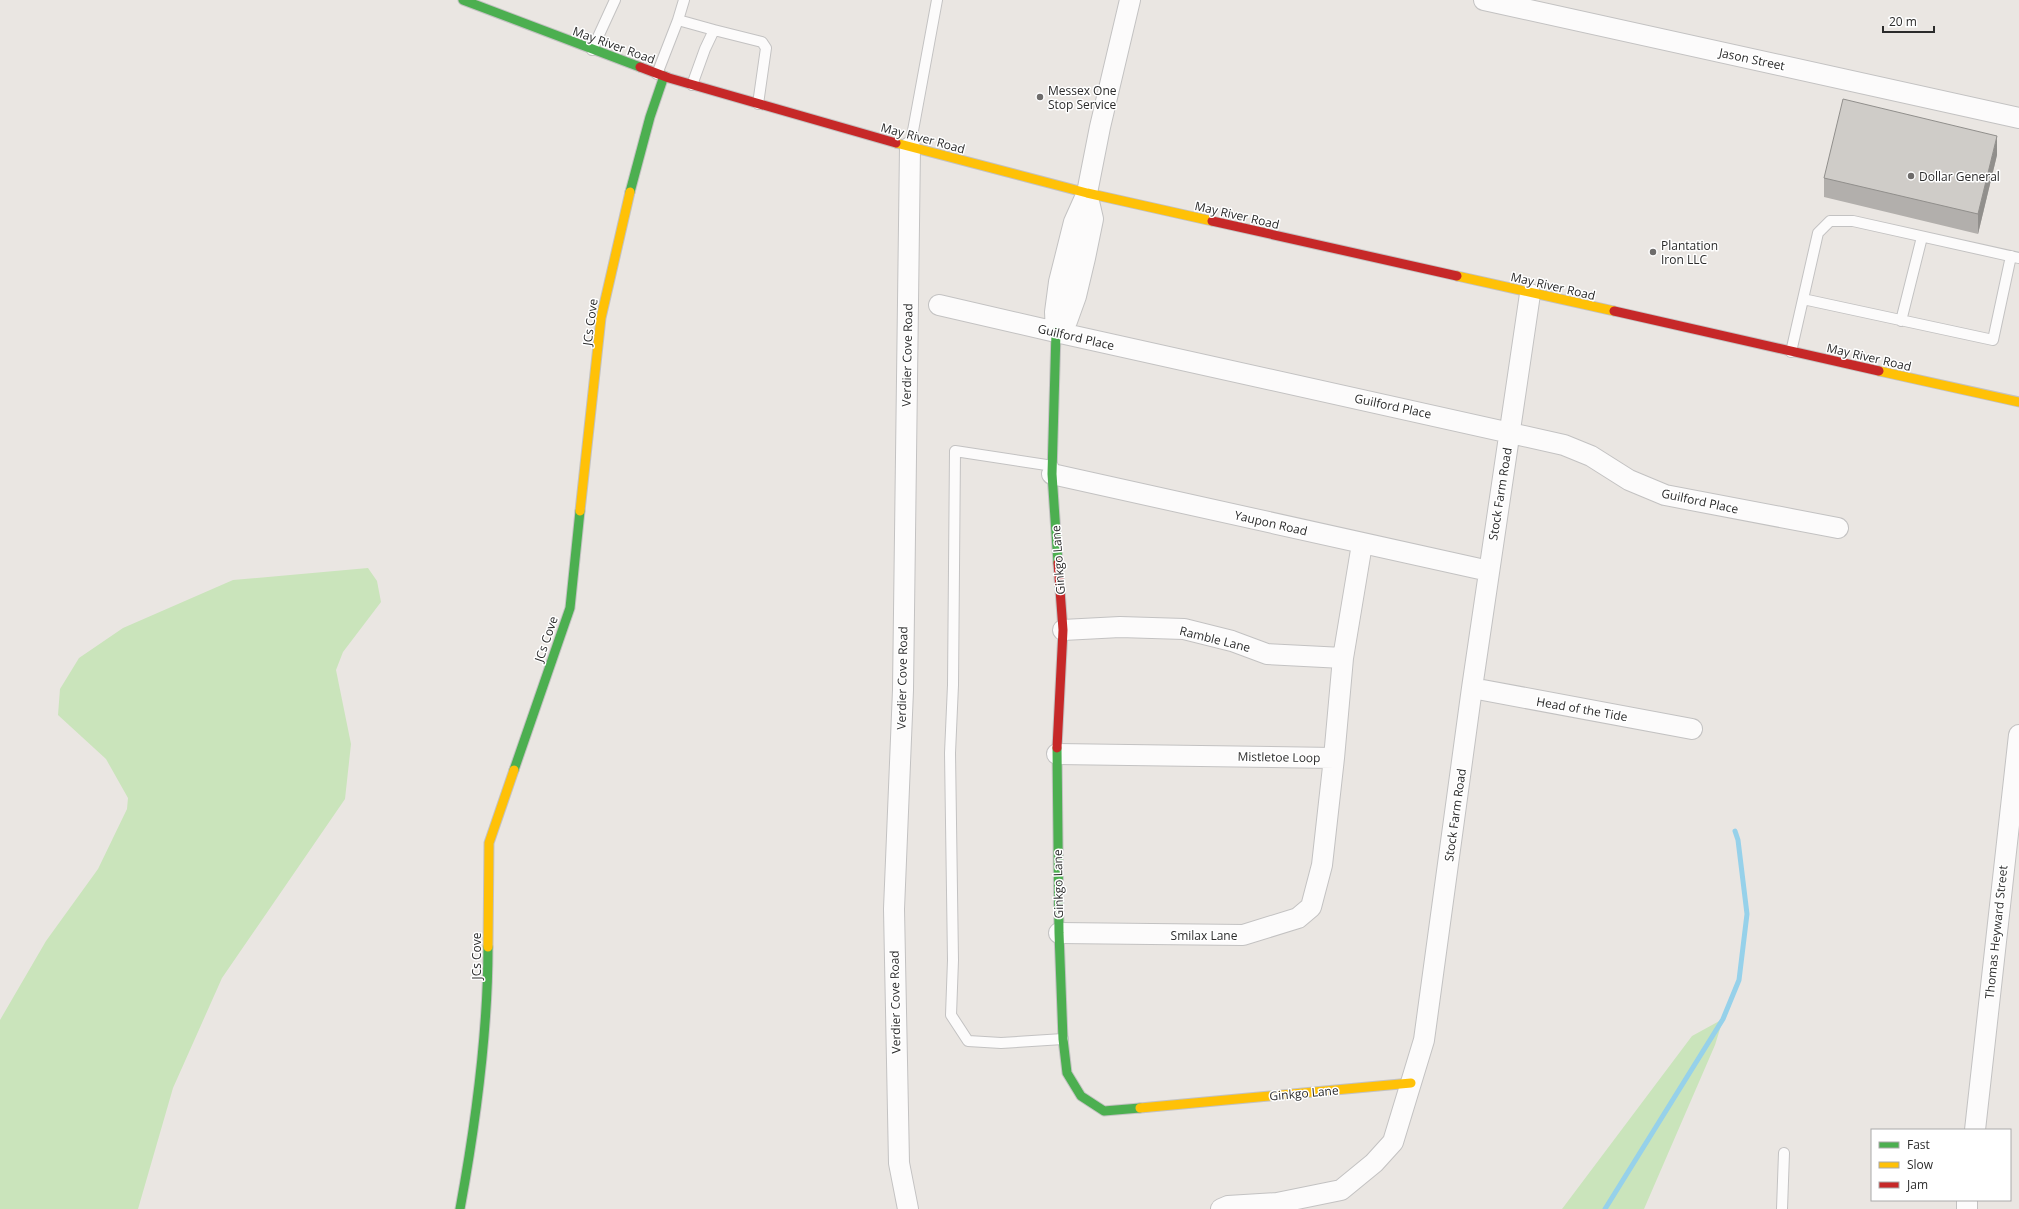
<svg xmlns="http://www.w3.org/2000/svg" width="2019" height="1209" font-family="'Open Sans',sans-serif">
<style>
.green{fill:#cae4bb}
.lines{fill:none;stroke-linecap:round;stroke-linejoin:round}
.stream{stroke:#96d1ea;stroke-width:5}
.lane-casing{stroke:#c3c2c2;stroke-width:12}
.street-casing{stroke:#c3c2c2;stroke-width:22}
.fast-casing{stroke:#c3c2c2;stroke-width:11}
.slow-casing{stroke:#c3c2c2;stroke-width:11}
.jam-casing{stroke:#c3c2c2;stroke-width:11}
.lane{stroke:#fcfbfb;stroke-width:10}
.street{stroke:#fcfbfb;stroke-width:20}
.fast{stroke:#4caf50;stroke-width:9}
.slow{stroke:#ffc107;stroke-width:9}
.jam{stroke:#c62828;stroke-width:9}
.wall{fill:#b2afac}
.shaded-wall{fill:#918f8c}
.building{fill:#cfccc8;stroke:#918f8c}
.poi-dot{fill:#6e6c6b;stroke:#fff;stroke-width:1.5}
.labels{text-anchor:middle;dominant-baseline:central;stroke-width:3;stroke-linejoin:round;paint-order:stroke}
.street-label{font-size:12px;fill:#2b2b2b;stroke:#fff}
.poi-label{font-size:12px;fill:#2b2b2b;stroke:#fff;text-anchor:start}
</style>
<rect width="100%" height="100%" fill="#eae6e2"/>
<path class="green" d="M368,568L377,581L381,602L343,652L336,670L351,744L345,799L222,978L173,1088L138,1209H0V1020L46,941L98,869L127,809L128,798L106,759L58,715L60,689L79,658L123,628L233,580Z
M1723,1019L1715,1045L1644,1209H1562L1692,1036Z"/>
<g class="lines">
<path class="stream" d="M1605,1209L1723,1019L1739,980L1747,914L1738,840L1735,831"/>
<defs>
<path id="lane" d="M678,20L684,0
M592,50L615,0
M657,74L678,20L714,30
M692,85L705,49L714,30L762,42L766,48L758,104
M910,147L937,0
M1803,299L1993,340L2011,256
M1901,321L1922,237
M1791,352L1818,233L1830,221H1853L2019,258
M1053,466L955,451L953,685L950,753L953,960L951,1015L968,1041L1001,1043L1063,1039
M1782,1209L1784,1153"/>
<path id="street" d="M1484,0L2019,118
M1087,193L1093,219L1085,258L1076,296L1067,321L1056,332L1055,312L1059,282L1074,222L1087,193L1100,127L1130,0
M939,305L1056,332L1564,445L1591,456L1629,480L1665,495L1838,528
M1052,474L1489,571
M1063,630L1120,627L1184,629L1232,641L1267,654L1343,658
M1472,688L1692,729
M1057,754L1334,758L1343,658L1362,544
M1059,933L1243,935L1298,918L1311,907L1322,865L1334,758
M1975,1130L2019,735
M908,1209L899,1163L894,909L903,690L910,147
M1221,1209L1228,1206L1277,1203L1341,1190L1374,1163L1393,1142L1424,1040L1472,688L1530,294
M1967,1209V1200"/>
<path id="fast" d="M463,0L640,67
M630,192L650,117L664,76
M1056,332L1052,474L1058,563
M1057,748L1059,933L1063,1039L1067,1073L1081,1096L1104,1111L1140,1108
M514,770L570,608L580,511
M460,1209C476,1122 488,1035 488,947"/>
<path id="slow" d="M896,143L1087,193L1212,221
M1457,276L1614,311
M1879,371L2019,402
M580,511L601,318L630,192
M488,947L489,843L514,770
M1140,1108L1411,1083"/>
<path id="jam" d="M640,67L669,78L896,143
M1212,221L1457,276
M1614,311L1879,371
M1057,748L1063,630L1058,563"/>
</defs>
<use href="#lane" class="lane-casing"/>
<use href="#street" class="street-casing"/>
<use href="#fast" class="fast-casing"/>
<use href="#slow" class="slow-casing"/>
<use href="#jam" class="jam-casing"/>
<use href="#lane" class="lane"/>
<use href="#street" class="street"/>
<use href="#fast" class="fast"/>
<use href="#slow" class="slow"/>
<use href="#jam" class="jam"/>
</g>
<path class="wall" d="M1997,155L1978,234L1824,197V178Z"/>
<path class="shaded-wall" d="M1997,136V155L1978,234V214Z"/>
<path class="building" d="M1843,99L1997,136L1978,214L1824,178Z"/>
<g class="poi-dot">
<circle cx="1040" cy="97" r="4"/>
<circle cx="1911" cy="176" r="4"/>
<circle cx="1653" cy="252" r="4"/>
</g>
<g class="labels">
<g class="street-label">
<text transform="translate(614 45) rotate(20)">May River Road</text>
<text transform="translate(1752 59) rotate(12)">Jason Street</text>
<text transform="translate(923 138) rotate(15)">May River Road</text>
<text transform="translate(1237 215) rotate(13)">May River Road</text>
<text transform="translate(1553 286) rotate(13)">May River Road</text>
<text transform="translate(590 322) rotate(-82)">JCs Cove</text>
<text transform="translate(1076 337) rotate(13)">Guilford Place</text>
<text transform="translate(907 355) rotate(-89)">Verdier Cove Road</text>
<text transform="translate(1869 357) rotate(13)">May River Road</text>
<text transform="translate(1393 406) rotate(12)">Guilford Place</text>
<text transform="translate(1500 494) rotate(-81)">Stock Farm Road</text>
<text transform="translate(1700 501) rotate(12)">Guilford Place</text>
<text transform="translate(1271 523) rotate(13)">Yaupon Road</text>
<text transform="translate(1058 560) rotate(-94)">Ginkgo Lane</text>
<text transform="translate(546 639) rotate(-71)">JCs Cove</text>
<text transform="translate(1215 639) rotate(14)">Ramble Lane</text>
<text transform="translate(902 678) rotate(-89)">Verdier Cove Road</text>
<text transform="translate(1582 709) rotate(10)">Head of the Tide</text>
<text transform="translate(1279 757) rotate(1)">Mistletoe Loop</text>
<text transform="translate(1455 815) rotate(-82)">Stock Farm Road</text>
<text transform="translate(1058 884) rotate(-91)">Ginkgo Lane</text>
<text transform="translate(1996 932) rotate(-84)">Thomas Heyward Street</text>
<text x="1204" y="935">Smilax Lane</text>
<text transform="translate(476 956) rotate(-90)">JCs Cove</text>
<text transform="translate(895 1002) rotate(-91)">Verdier Cove Road</text>
<text transform="translate(1304 1093) rotate(-5)">Ginkgo Lane</text>
</g>
<g class="poi-label">
<text x="1048" y="90">Messex One<tspan x="1048" dy="14">Stop Service</tspan></text>
<text x="1919" y="176">Dollar General</text>
<text x="1661" y="245">Plantation<tspan x="1661" dy="14">Iron LLC</tspan></text>
</g>
</g>
<rect x="1871" y="1129" width="140" height="72" fill="#ffffff" stroke="#aaaaaa"/>
<rect x="1879" y="1142" width="20" height="6" fill="#4caf50" stroke="#aaaaaa"/>
<text x="1907" y="1149" font-size="12" fill="#2b2b2b">Fast</text>
<rect x="1879" y="1162" width="20" height="6" fill="#ffc107" stroke="#aaaaaa"/>
<text x="1907" y="1169" font-size="12" fill="#2b2b2b">Slow</text>
<rect x="1879" y="1182" width="20" height="6" fill="#c62828" stroke="#aaaaaa"/>
<text x="1907" y="1189" font-size="12" fill="#2b2b2b">Jam</text>
<path d="M1883 26v6h51v-6" fill="none" stroke="#2b2b2b" stroke-width="2"/>
<text x="1889" y="26" font-size="12" fill="#2b2b2b" stroke="#ffffff" stroke-width="3" paint-order="stroke">20 m</text>
</svg>
